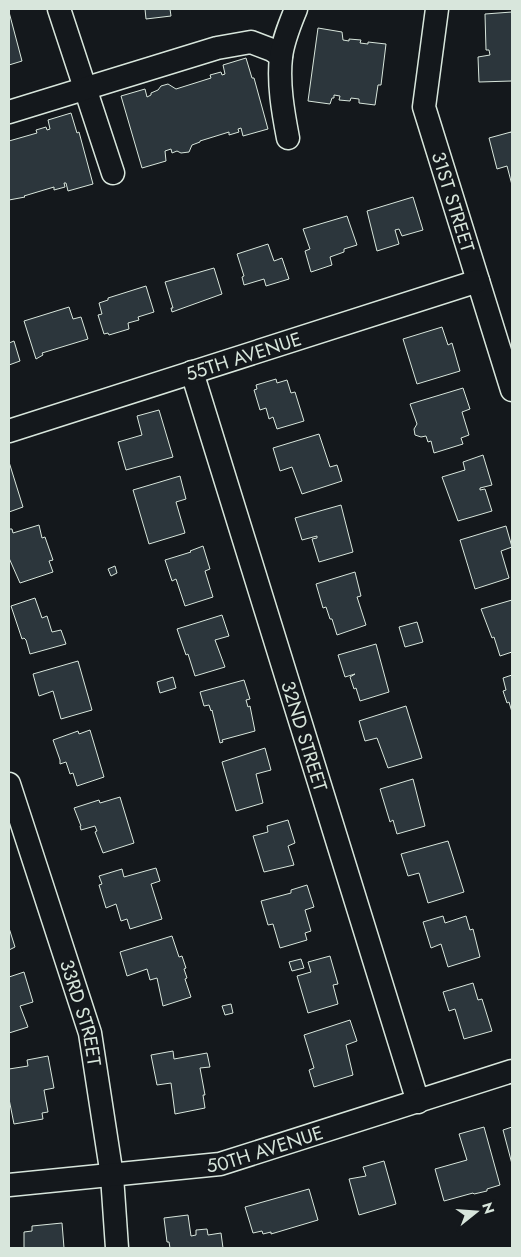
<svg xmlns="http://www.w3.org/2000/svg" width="521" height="1257" font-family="Jost,sans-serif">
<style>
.building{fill:#2c363c;stroke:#d8e6dc}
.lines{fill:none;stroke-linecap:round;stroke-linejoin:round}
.minor-casing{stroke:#d8e6dc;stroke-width:25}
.minor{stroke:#14181c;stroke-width:22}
.labels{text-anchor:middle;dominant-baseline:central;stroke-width:4;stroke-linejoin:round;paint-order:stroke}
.street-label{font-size:19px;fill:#d8e6dc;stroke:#14181c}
</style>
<rect width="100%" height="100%" fill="#14181c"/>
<path class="building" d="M145,9H170L171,16L146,19Z
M9,12L22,61L9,65Z
M512,12V81L479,82L478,57L490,55L489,50H486L485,14Z
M318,28L342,32L343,40L349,41V39L361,40L360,43L368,44V42L386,44L381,85H378L375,105L359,103V99L351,98L350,101L339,100L340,96L334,95V98H332L330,104L308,101Z
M246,58L252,78H254L268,129L243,136L241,128L238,129L239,132L229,135V132L200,141V142L192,145L189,152L181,153L177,151L172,153L171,149L165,151L166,161L142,168L121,96L145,89L147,97L151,95V93L158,90L161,86L168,84L176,89L211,78L210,75L221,72L222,75L225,74L223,65Z
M71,113L77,133L79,132L93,184L68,191L66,183H64L65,187L54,190V187L24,196L25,197L9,200V141L37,133L36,130L46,127L47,130L50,129L48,120Z
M511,132L512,135V185L507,166L497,169L489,138Z
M413,197L423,230L402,236L399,229L395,230L399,244L377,251L367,211Z
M347,216L357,245L344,249V252L330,257L332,265L311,272L305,251L310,249L303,229Z
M268,244L274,261L282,258L289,279L266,286L264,279L244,285L242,277L244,276L237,254Z
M214,268L222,294L172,312L171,308H173L165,282Z
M146,286L154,312L138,317L139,320L128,323L129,329L109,335L108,333L104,334L98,315L102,314L99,303L108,300V298Z
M69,307L73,319L81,317L88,339L42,353L43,355L36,359L24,321Z
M442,327L448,345L452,343L460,371L417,384L403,339Z
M14,341L20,361L9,365V343Z
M276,379L277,383L287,380L291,393L295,392L304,421L277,429L273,417L269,419L266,408L260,410L254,390L257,389L256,385Z
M463,388L470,409L462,412L469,435L461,438L463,444L434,453L431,441L428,442L426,436L421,437L415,435L414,429L417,424L410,404Z
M159,410L173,457L126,470L118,442L142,435L137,416Z
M319,434L330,467L337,465L342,481L302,494L292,467L280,471L273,448Z
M483,455L492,485L480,488V490L485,489L492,511L458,521L442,477L465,470L463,462Z
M9,462L23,507L9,512Z
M180,476L186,499L176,502L185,533L149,544L133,490Z
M341,505L353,552L319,562L312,539L317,538V536L302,540L295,518Z
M39,525L42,538L45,537L53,560L49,561L53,572L20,583L9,558V529H12L13,533Z
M506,526L512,547L501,551L509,578L475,589L460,540Z
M203,546L210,569L205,571L213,597L185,606L176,579L172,581L165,560L191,552L190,551Z
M115,566L117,573L111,576L108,569Z
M355,572L361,596L357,597L366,625L337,635L332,619H330L326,607L323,608L316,584Z
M35,598L42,618L47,616L52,632L61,630L66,644L30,654L26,640L24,638L22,639L11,606Z
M512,600V652L500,656L494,637L492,638L481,609Z
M222,615L229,636L215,640L225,667L195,676L188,654L186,655L177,629Z
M417,622L423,642L405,647L399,627Z
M376,644L389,692L360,701L356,688L354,689L350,677L355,674L345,677L338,655Z
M78,661L92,710L61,719L53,691L39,696L33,674Z
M512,675V712L509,702L507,703L503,691L506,690L503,678Z
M173,677L176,688L160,693L157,682Z
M244,680L250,699L246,700L248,707L250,706L255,731L222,740L223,742L220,743L212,710L211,711L209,705L204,706L200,692Z
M406,706L422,758L388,768L377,738L365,741L359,721Z
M90,730L104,777L77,786L73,773L70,774L66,762L60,764V760L53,740L78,731L79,734Z
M265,748L271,770L256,774L263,803L236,811L222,762Z
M413,779L425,826L397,834L393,820L390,822L380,789Z
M120,797L134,843L103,853L95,832L97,831L95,826L81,830L80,826H81L74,808L99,800L100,803Z
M288,820L295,843L288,846L294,865L264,872L253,836L268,832L267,826Z
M448,841L464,892L428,903L419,873L408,876L401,854Z
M156,868L160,881L151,884L162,919L130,929L127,919L121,921L116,904L106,908L99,885L102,884L99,876L122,869L124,877Z
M307,885L314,907L305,910L311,931L305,933L307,940L280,948L273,924L268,925L261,901L291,893V890Z
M443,916L445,923L466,916L470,930L473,929L480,957L448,967L441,944L431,948L423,922Z
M9,928L15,947L9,950Z
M172,936L179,957L182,956L186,968L184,969L187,978L185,979L191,997L163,1006L157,978L150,980L147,969L127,976L120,952Z
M330,956L338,984L333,985L338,1004L308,1013L297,976L311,972L308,962Z
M301,959L304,968L292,971L289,962Z
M24,972L33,1002L20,1006L28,1027L9,1033V977Z
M473,983L478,1000L482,999L492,1031L464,1039L455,1009L449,1011L443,992Z
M231,1004L233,1013L225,1015L222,1006Z
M350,1020L357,1041L346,1045L353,1075L314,1087L309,1070L314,1068L304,1035Z
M173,1051L174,1059L207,1053L210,1067L200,1068L205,1095H203L205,1108L175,1114L171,1083L157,1085L151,1055Z
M48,1056L54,1088L44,1090L48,1112L42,1113L43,1119L14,1124L9,1099V1069L28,1066L27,1060Z
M484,1127L500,1185L487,1189V1191L474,1194L473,1193L444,1201L435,1169L467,1160L459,1134Z
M512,1127V1164L503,1130Z
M384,1161L396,1204L359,1215L349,1179L366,1176L363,1167Z
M309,1189L318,1220L271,1234V1232L263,1234L262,1231L253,1233L245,1207Z
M188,1215L191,1236L196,1235V1230L207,1229L208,1235L221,1233L223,1248H170L169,1242H167L164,1218Z
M62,1223L64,1248H24V1232L32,1231V1226Z"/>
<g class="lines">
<defs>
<g id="minor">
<path d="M59,9L113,173"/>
<path id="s1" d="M437,9L424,107L512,390"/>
<path d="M9,112L217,48L251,42L272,50L281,56"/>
<path d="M288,138C283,112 278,83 281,57C283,40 290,24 296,9"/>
<path id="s2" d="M192,372L418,1102"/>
<path id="s3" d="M9,431L478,281"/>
<path id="s4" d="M9,784L90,1033L112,1176L117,1248"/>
<path id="s5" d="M9,1185L220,1164L512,1071"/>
</g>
</defs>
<use href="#minor" class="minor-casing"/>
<use href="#minor" class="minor"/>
</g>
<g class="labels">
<g class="street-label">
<text stroke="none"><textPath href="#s1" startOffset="198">31ST STREET</textPath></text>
<text stroke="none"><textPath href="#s3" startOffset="246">55TH AVENUE</textPath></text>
<text stroke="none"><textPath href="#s2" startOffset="381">32ND STREET</textPath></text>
<text stroke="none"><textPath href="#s4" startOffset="240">33RD STREET</textPath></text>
<text stroke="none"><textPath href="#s5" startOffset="259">50TH AVENUE</textPath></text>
</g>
</g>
<rect width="521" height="1257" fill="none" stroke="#d8e6dc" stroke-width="20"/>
<g transform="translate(476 1212) rotate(73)" stroke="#14181c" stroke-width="4" paint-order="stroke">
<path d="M0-4L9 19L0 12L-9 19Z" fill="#d8e6dc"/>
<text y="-8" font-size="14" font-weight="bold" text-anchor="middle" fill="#d8e6dc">N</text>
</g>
</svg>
